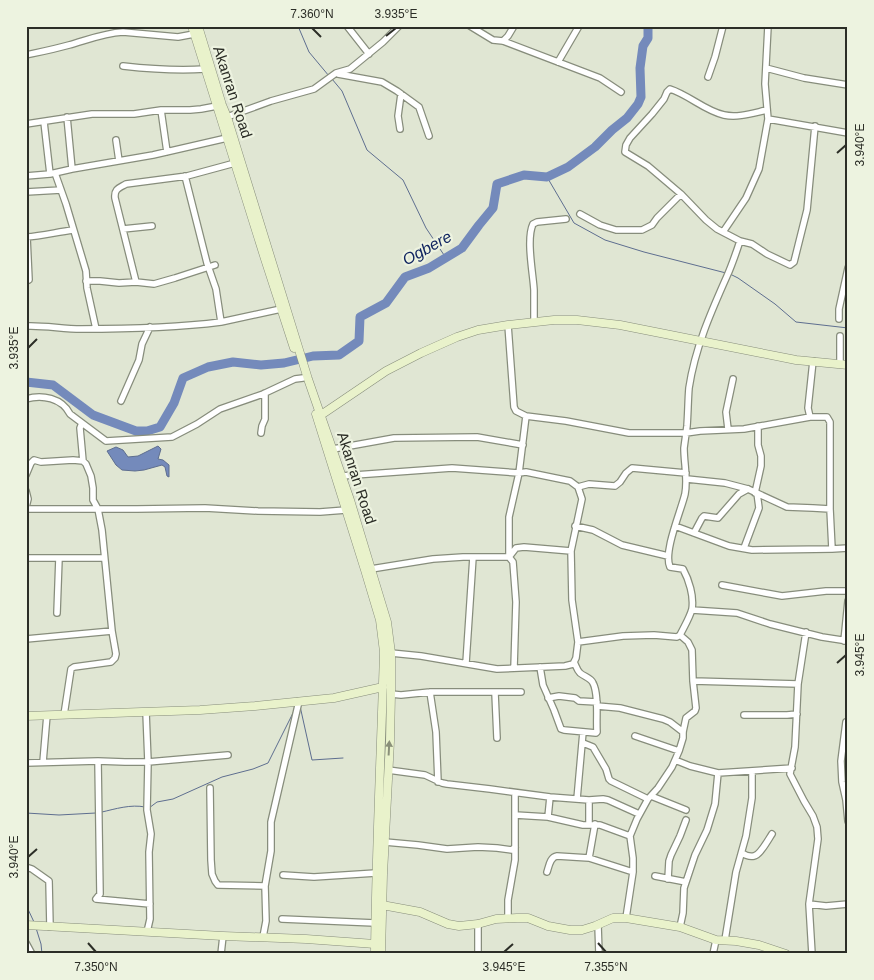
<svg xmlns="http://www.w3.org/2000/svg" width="874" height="980" font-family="Helvetica,sans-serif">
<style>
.water{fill:#748abb;stroke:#5e6e8f}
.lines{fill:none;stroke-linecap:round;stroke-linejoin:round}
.stream{stroke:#5e6e8f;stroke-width:1}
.river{stroke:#748abb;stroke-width:9}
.street-casing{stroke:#878d7c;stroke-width:8}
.secondary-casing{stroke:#878d7c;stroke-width:9}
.street{stroke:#fff;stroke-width:5.5}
.secondary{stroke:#e9f2cb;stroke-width:8}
.oneway{fill:#8a9079}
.ticks{fill:none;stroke:#2c2e27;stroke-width:2}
.labels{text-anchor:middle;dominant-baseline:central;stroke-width:4.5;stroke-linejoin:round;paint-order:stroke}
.street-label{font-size:15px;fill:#2c2e27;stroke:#edf3e0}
.water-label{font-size:16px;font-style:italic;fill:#112560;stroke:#edf3e0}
.neatline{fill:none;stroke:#2c2e27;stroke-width:2}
.ticks-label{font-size:12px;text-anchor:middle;fill:#2c2e27}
</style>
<rect width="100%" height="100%" fill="#e0e6d3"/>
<path class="water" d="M158,446L161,449L158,459L163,460L169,465V477L167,476L165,467L162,465L144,470L135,471L122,470L116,465L107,451L116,447L123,450L128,457L138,456Z"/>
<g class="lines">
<path class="stream" d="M298,26L309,52L329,76
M332,79L342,91L367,150L403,180L426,228L446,258
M547,177L574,223L605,240L644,252L726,273
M730,274L738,278L775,304L796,322L848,328
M300,706L312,760L343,758
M149,808L157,802L173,799L222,777L253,769L268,763L294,711
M102,812C115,809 131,804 145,807
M26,813L59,815L96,813
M26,905L34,922
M36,928L41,944L42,954"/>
<path class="river" d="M26,382L53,385L93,415L136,431H147L160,427L174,403L183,378L208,367L233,362L261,365L284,363L313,356L339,355L359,341L360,317L386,303L405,277L429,268L462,248L479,225L493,208L497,184L524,175L547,177L568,167L595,147L612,130L627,118L638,104L641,97L640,68L643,46L648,38V26"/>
<defs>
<path id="street" d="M347,26L369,54
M470,26L493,40L503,41L600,78L621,92
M503,41L508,36L514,26
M26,55C40,52 55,49 69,45C87,40 104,33 123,32L178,37L194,34
M558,62L579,26
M123,66C150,69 178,71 205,69
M766,68L804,78L848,85
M338,74L382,82L397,91L419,107L429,136
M708,77L715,57L723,26
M161,110L167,152
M767,110C753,113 738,118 724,115C705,111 689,95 670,89L667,92L664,99L652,114L630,138L626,145L625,152L648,166L681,194L706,220L717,229L740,241L752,244L767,254L790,265L794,262L807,210L815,126
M67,117L72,169
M227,117L271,101L314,89L336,73L350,69L383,42L399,26
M768,119L848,133
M44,122L50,174
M26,124L92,114H134L161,110H190L201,109L217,106
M400,129L398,116L401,94
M116,140L119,161
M55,173L66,204L86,271L87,288L96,329
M26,176L50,174L72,169L153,155L227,138
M185,176L207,263L216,289L221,322L281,309
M26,192L61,190
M580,214L600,225L616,230H642L652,225L657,218L681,194
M123,229L152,226
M723,232L746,198L759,169L768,119L765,84L768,26
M26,237C42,236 57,232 73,230
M26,281L29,280L27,237
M86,281H100L119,283L136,282L154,284L175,278L215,265
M136,282L115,198C114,189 119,188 126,184L187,176L235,163
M839,319V309L848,268
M534,322C534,311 534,301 534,290C533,273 526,239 533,224L537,222L566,219
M508,325L514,407L516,411L526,416L519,473L509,517V557L513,562L516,602L514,668
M26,326C43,325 63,329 81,329C127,329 174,328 221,322
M840,336V364
M26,399C42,394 62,398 70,414L106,441L172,437L197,424L220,409L263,394L295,379L303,378
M121,401L139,360L142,344L150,327
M526,416L566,421L629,433H686L700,431L744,429L810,417H827L830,422V509L832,549
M810,417L808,408L813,361
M82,423L80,428L83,461
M728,429L726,412L733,379
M261,433L262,426L265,419V393
M333,449L394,438L477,437L523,445
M26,475L31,463L34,460L41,462L73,460L83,461L86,464L91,476L93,488V500L98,509L102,530L112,631L116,654L115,658L111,662L74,667L71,669L64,715
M341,476L452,468L519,473L526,472L565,480L570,481L578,487L582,499L571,551L572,600L578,642L576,658L574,662C576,666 577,670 580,673C585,677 591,678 593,683C599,694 596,718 597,732L596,733L564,730L561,729L554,710L543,685L540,667
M687,479L725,483L748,489L787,507L813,508L830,509
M578,487L589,484L615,486L620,482L626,473L632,468L686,473
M26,491L28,499L26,507
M755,493L761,466V456L758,445V426
M26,509H137L205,508L258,511L320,512L346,510
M575,526L593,530L622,545L668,556
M675,526L729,546L752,550L832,549L848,548
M694,533L702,518L704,516L718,518L739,494L748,489
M744,548L759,508L757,493
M26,558H104
M371,569L433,559L463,557H509L516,548L524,547L571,551
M722,585L782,596L826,591H848
M692,610L737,613L770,624L822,637L848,641
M57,613L59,558
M806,632L798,684L795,747L790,774L804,801L813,816L817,827L818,839L809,904L812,954
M680,635C684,627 690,617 692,609C694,596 689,580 683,569L670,567C663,552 681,511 685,494C688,478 684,464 684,448C685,441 686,433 687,426C688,413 688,400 689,388C695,348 711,312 727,276C732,265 736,253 740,241
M26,639L112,631
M844,641L848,601
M578,642L623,636L654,635L677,637L680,635
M391,653L421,656L497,669L565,666L573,664L574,662
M466,663L473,557
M693,681L798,684
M430,692L436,732L438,782
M495,693L497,738
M391,694L401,695L430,692H521
M548,698L559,696L575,698L579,701L597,702
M597,706L620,708L663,719L670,722L683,732
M146,712L148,762L147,810L151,834L149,852L150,919L147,932
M744,715H787L797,714
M846,722L841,761L842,782L846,800L848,821
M635,736L679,751
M583,743L593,747L606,769L609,779L611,781L648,799
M675,760L690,766L718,773L792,768
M98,761L100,894L96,899L150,904
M43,762L47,715
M26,763L98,761L125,762H148L228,755
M388,770L425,775L442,783L447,784L490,789L550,797L589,800L603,799L608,800L639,814
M210,788L211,860L212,874L215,881L218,885L265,886
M651,796L686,810
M577,799L583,732
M515,815L548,817L583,825H600L630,836
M548,817L550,797
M589,825V800
M385,842L418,845L447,849L478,847L497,848L512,850L515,847
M742,853C745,855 750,857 754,856C760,855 768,840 772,834
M589,858L595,824
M26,867L32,869L49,881L50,927
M547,872C549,866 550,857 557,856L589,858L633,872
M283,875L314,877L376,873
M655,876L686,882
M668,879L669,861L671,855L680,836L686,820
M809,904L826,906L848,904
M508,918V900L515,860V793
M626,918L633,872V858L630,836L637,819L648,799L658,788L672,767L679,751L683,738V732L686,718L695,711L696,708L693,681L692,650L688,642L680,635
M282,919L375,923
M478,924V954
M598,925L599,954
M680,927L683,913L684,888L695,855L707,830L715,804L718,773
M263,937L266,921L265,886L271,851V822L299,701
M725,940L736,872L746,836L752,798V771
M26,943L32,954
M221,954L223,936
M713,954L716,940"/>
<path id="secondary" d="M192,26L265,259L294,348
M198,26L222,105L227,117L308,379L350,500L387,622L391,653V694L390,741L383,874L381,954
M316,414L365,570L380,620L384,652C381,753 376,853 375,954
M321,415L386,371L421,353L457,337L478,330L508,325L554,320H577L620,325L796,360L848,365
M26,716L200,710L255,706L334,698L383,687
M382,905L420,912L448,924L459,926L478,924L496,919L517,918H528L548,926L570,930H582L595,926L613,918H626L680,927L716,940L736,941L759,945L786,954
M26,925L223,936L306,939L375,944"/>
</defs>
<use href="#street" class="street-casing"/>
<use href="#secondary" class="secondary-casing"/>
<use href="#street" class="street"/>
<use href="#secondary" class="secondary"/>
</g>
<defs><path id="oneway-solid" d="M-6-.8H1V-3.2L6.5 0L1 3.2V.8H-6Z" transform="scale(1.25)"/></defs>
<use class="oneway" href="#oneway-solid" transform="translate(389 748) rotate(-87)"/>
<path class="ticks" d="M312,28L321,37M386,36L396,28M837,153L846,145M28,348L37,339M837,663L846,655M28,857L37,849M88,943L96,952M598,943L606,952M504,952L513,944"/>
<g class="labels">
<g class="street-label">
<text transform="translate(233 92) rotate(72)">Akanran Road</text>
<text transform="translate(357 478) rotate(72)">Akanran Road</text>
</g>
<g class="water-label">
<text transform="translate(427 248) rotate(-29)">Ogbere</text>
</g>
</g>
<rect width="874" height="980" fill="none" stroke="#edf3e0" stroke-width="55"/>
<rect x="28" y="28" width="818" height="924" class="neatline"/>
<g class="ticks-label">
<text x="312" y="18">7.360°N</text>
<text x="396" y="18">3.935°E</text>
<text transform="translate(860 145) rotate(-90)" y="4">3.940°E</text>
<text transform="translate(14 348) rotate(-90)" y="4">3.935°E</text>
<text transform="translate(860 655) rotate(-90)" y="4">3.945°E</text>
<text transform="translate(14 857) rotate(-90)" y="4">3.940°E</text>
<text x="96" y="971">7.350°N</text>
<text x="504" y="971">3.945°E</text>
<text x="606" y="971">7.355°N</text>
</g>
</svg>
